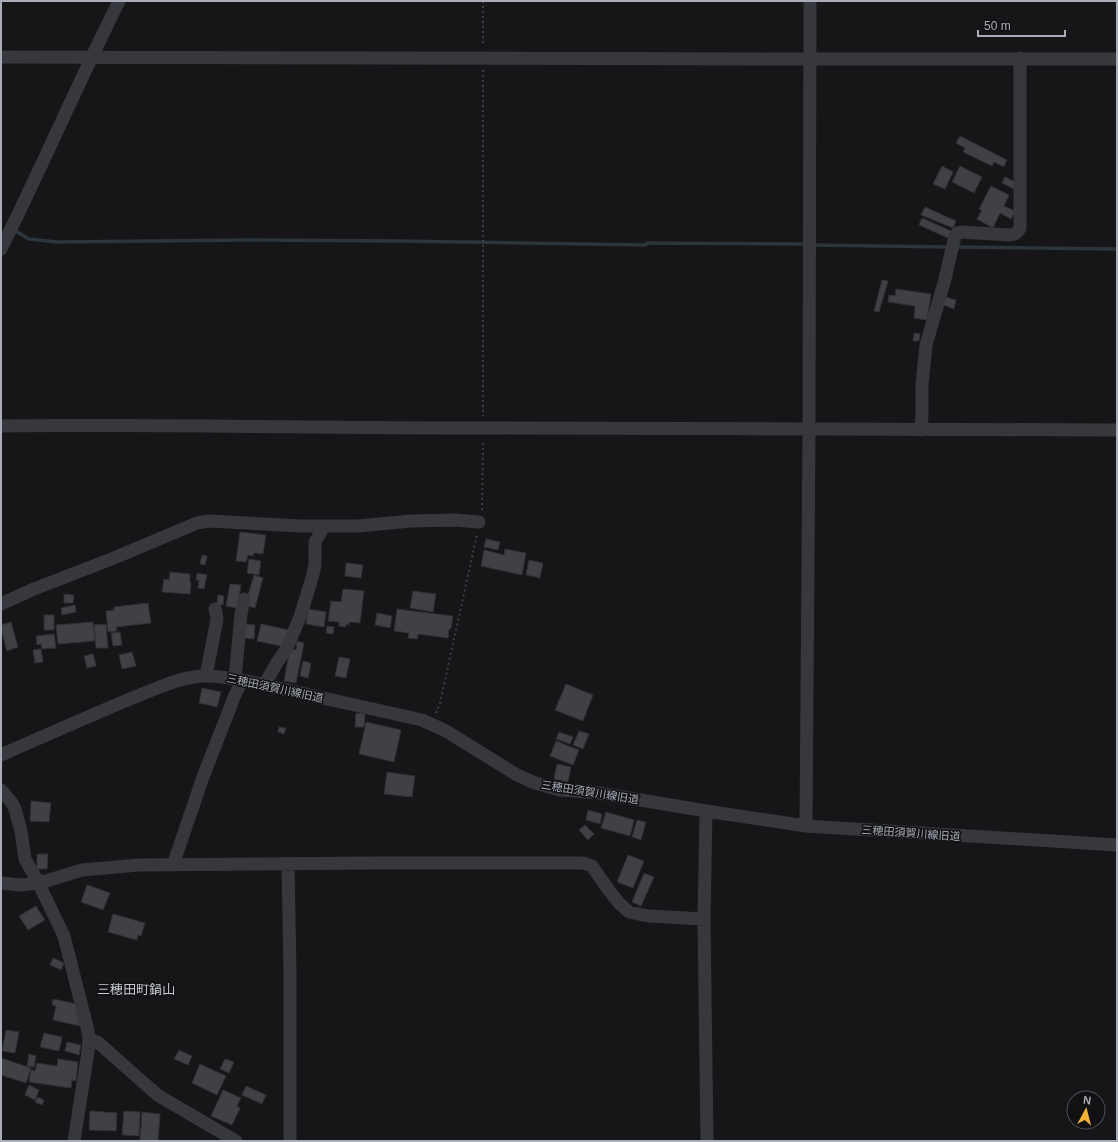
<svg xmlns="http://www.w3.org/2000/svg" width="1118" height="1142" font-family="Helvetica,'Noto Sans JP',sans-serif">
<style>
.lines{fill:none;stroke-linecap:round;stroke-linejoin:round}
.stream{stroke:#2c353c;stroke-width:3.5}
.building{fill:#404145;stroke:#303034}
.path{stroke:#3d3f44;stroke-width:2;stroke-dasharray:2 3;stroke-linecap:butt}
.minor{stroke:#37383d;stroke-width:13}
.labels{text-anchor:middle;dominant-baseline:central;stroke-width:3;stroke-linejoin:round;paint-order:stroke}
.street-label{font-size:11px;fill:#a8adb8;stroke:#111113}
.quarter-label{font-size:13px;fill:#c9ccd4;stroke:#111113}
</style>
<rect width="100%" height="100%" fill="#161618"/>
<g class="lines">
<path class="stream" d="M14,230L29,239L57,242L247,240L399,241L645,245L648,243L806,244
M812,245L950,247
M956,247L1117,249"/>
</g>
<path class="building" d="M960,136L1007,160L1004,167L994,162L992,166L963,152L965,148L956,143Z
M942,166L953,172L945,189L933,184Z
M960,166L982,177L974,193L952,182Z
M1005,177L1017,183L1014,189L1002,183Z
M991,186L1009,195L1004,206L1015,211L1011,219L1000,213L993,228L977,219L982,210L979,209Z
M925,207L956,221L953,228L921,215Z
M922,218L951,231L948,238L919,225Z
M882,280L888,281L879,312L874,311Z
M896,289L931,294L927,320L914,318L915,306L888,302L889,295L895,296Z
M946,297L956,300L954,309L943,305Z
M914,333L920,334L919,341H913Z
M240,532L266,535L263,554L254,553L253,556L248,555L246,562L236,561Z
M486,539L500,542L498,550L484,547Z
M505,549L526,553L522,575L481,566L484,550L504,555Z
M202,555L207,556L205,565L200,564Z
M249,559L261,561L259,575L247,573Z
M529,560L543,563L540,578L526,575Z
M346,563L363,565L361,578L345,576Z
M170,572L190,574V582L191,583L190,594L162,592L164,579L169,580Z
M197,573L207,575L204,589L198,588L199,580H196Z
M254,575L263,578L255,608L245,605Z
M230,584L241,585L237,608L226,606Z
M343,589L364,591L360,623L349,622V625L346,624V627L339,626V622L328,621L331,601L341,602Z
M413,591L436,594L433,612L410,608Z
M64,594L74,595L73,603H64Z
M218,595L224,596L223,605L217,604Z
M148,603L151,623L116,627L117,631L108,632L106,611L114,610V607Z
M75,605L76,612L62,615L61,608Z
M308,609L326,612L324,627L306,624Z
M397,609L453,616L451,629H449L448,638L418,634L417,639L408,638L409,633L394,631Z
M377,613L392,616L390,628L375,625Z
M44,615H54V630H44Z
M11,622L18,647L7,651L1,629V625Z
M93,622L95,641L58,644L56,625Z
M106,624L108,648H96L94,625Z
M245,624L255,625L254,639L243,638Z
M261,624L289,630L285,647L257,641Z
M327,626L334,627L333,634L326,633Z
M120,632L122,645L113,646L111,633Z
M54,634L56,648L42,649L41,644L37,645L36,636Z
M297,641L304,643L296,683L284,681L290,649L296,650Z
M41,649L43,662L35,663L33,650Z
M132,652L136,666L122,669L119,655Z
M93,654L96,666L87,668L84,656Z
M339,657L350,659L346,678L335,676Z
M303,661L311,663L308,678L300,676Z
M566,684L593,695L583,721L555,710Z
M202,688L221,692L217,707L199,703Z
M356,713L365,714L364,727H355Z
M366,722L401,730L394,762L359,754Z
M279,727L286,728L284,734L278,732Z
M579,731L589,734L583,749L573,745Z
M559,732L573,737L570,744L556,739Z
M556,741L579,750L573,765L550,756Z
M557,764L571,767L568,782L554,779Z
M387,772L415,776L412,797L384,794Z
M31,801L51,803L49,822L30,821Z
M588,810L602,814L600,824L586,820Z
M606,812L634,820L630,836L601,828Z
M637,820L646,822L641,840L632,837Z
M585,825L594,834L588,840L579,830Z
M37,854H48L47,869H37Z
M628,855L644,861L633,888L617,882Z
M644,873L654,877L641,906L632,902Z
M87,885L110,893L103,910L81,902Z
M36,906L45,920L28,930L19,916Z
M113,914L145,923L141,936L138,935L137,940L108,932Z
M53,958L64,963L61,970L50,965Z
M53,999L77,1004L80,1026L53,1020L56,1006L52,1005Z
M6,1030L19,1032L15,1053L2,1051Z
M44,1033L62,1037L59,1051L40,1047Z
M67,1042L81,1045L79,1055L65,1051Z
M179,1050L192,1056L188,1065L174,1059Z
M29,1054L36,1056L34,1067L27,1066Z
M1,1058L31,1068L26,1083L1,1075Z
M58,1059L78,1062L76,1081L72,1080L71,1088L29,1082L31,1070L35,1071L37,1063L57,1066Z
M225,1059L234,1062L229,1073L220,1069Z
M200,1064L226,1076L217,1095L192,1083Z
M29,1085L39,1090L35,1100L25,1095Z
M246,1086L266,1095L262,1104L242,1095Z
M223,1090L241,1098L237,1106L240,1108L232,1125L211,1116Z
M38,1097L44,1100L42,1105L35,1102Z
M90,1111L117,1113L116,1131L89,1130Z
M124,1111L140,1112L139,1136L122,1135Z
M142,1112L160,1114L158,1141L140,1140Z"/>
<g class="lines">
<path class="path" d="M483,1V46
M483,70V416
M482,510L483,440
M436,713L440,703L477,534"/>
<path class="minor" d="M1,57L810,59H1117
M1,249C42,167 78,83 119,1
M1,426C162,424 323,428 483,428C695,428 906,428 1117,430
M921,430L922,415V384L926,345L944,283L955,236L957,233L961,232L1009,235C1014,235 1017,234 1020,228V58
M1,604L34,589L114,558L197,523L209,521L299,526H358L411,521L455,520L479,522
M206,676L217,619L216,612L215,609
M235,679L241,614L244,599
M264,685L278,661L287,648L300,617L312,578L315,565V542L321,532L322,526
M1,755C44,736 87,717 130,699C151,691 172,680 194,677C210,674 226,678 242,680L422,720L446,731L517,775L535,783L560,790L599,793L706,811L806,826L1117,845
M1,790L12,803L15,809L21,831L25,859L38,882L64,936L88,1031L89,1039L88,1052L74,1141
M706,811L704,919L707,1141
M806,826L809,429L810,1
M288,864L290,972V1141
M173,865L203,777L235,695L242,680
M1,883L20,885L30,884L46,881L82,870L139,865L371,863H583L592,866L608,889L619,903L629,912L648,916L704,919
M89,1039L97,1042L101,1045L146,1085L159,1096L236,1141"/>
</g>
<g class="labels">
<g class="street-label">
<text transform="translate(275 688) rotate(12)">三穂田須賀川線旧道</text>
<text transform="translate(590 792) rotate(9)">三穂田須賀川線旧道</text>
<text transform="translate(911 833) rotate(4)">三穂田須賀川線旧道</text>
</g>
<g class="quarter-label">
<text x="136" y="989">三穂田町鍋山</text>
</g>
</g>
<rect width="1118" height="1142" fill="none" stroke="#a8adb8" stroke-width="4"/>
<g transform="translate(1086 1110) rotate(7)"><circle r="19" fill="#111113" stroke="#4d4f55"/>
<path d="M0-3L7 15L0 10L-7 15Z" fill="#f2b134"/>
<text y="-6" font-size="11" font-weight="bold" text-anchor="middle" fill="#a8adb8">N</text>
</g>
<path d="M978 30v6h87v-6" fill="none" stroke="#a8adb8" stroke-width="2"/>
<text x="984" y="30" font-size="12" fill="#a8adb8" stroke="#111113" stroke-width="3" paint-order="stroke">50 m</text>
</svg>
